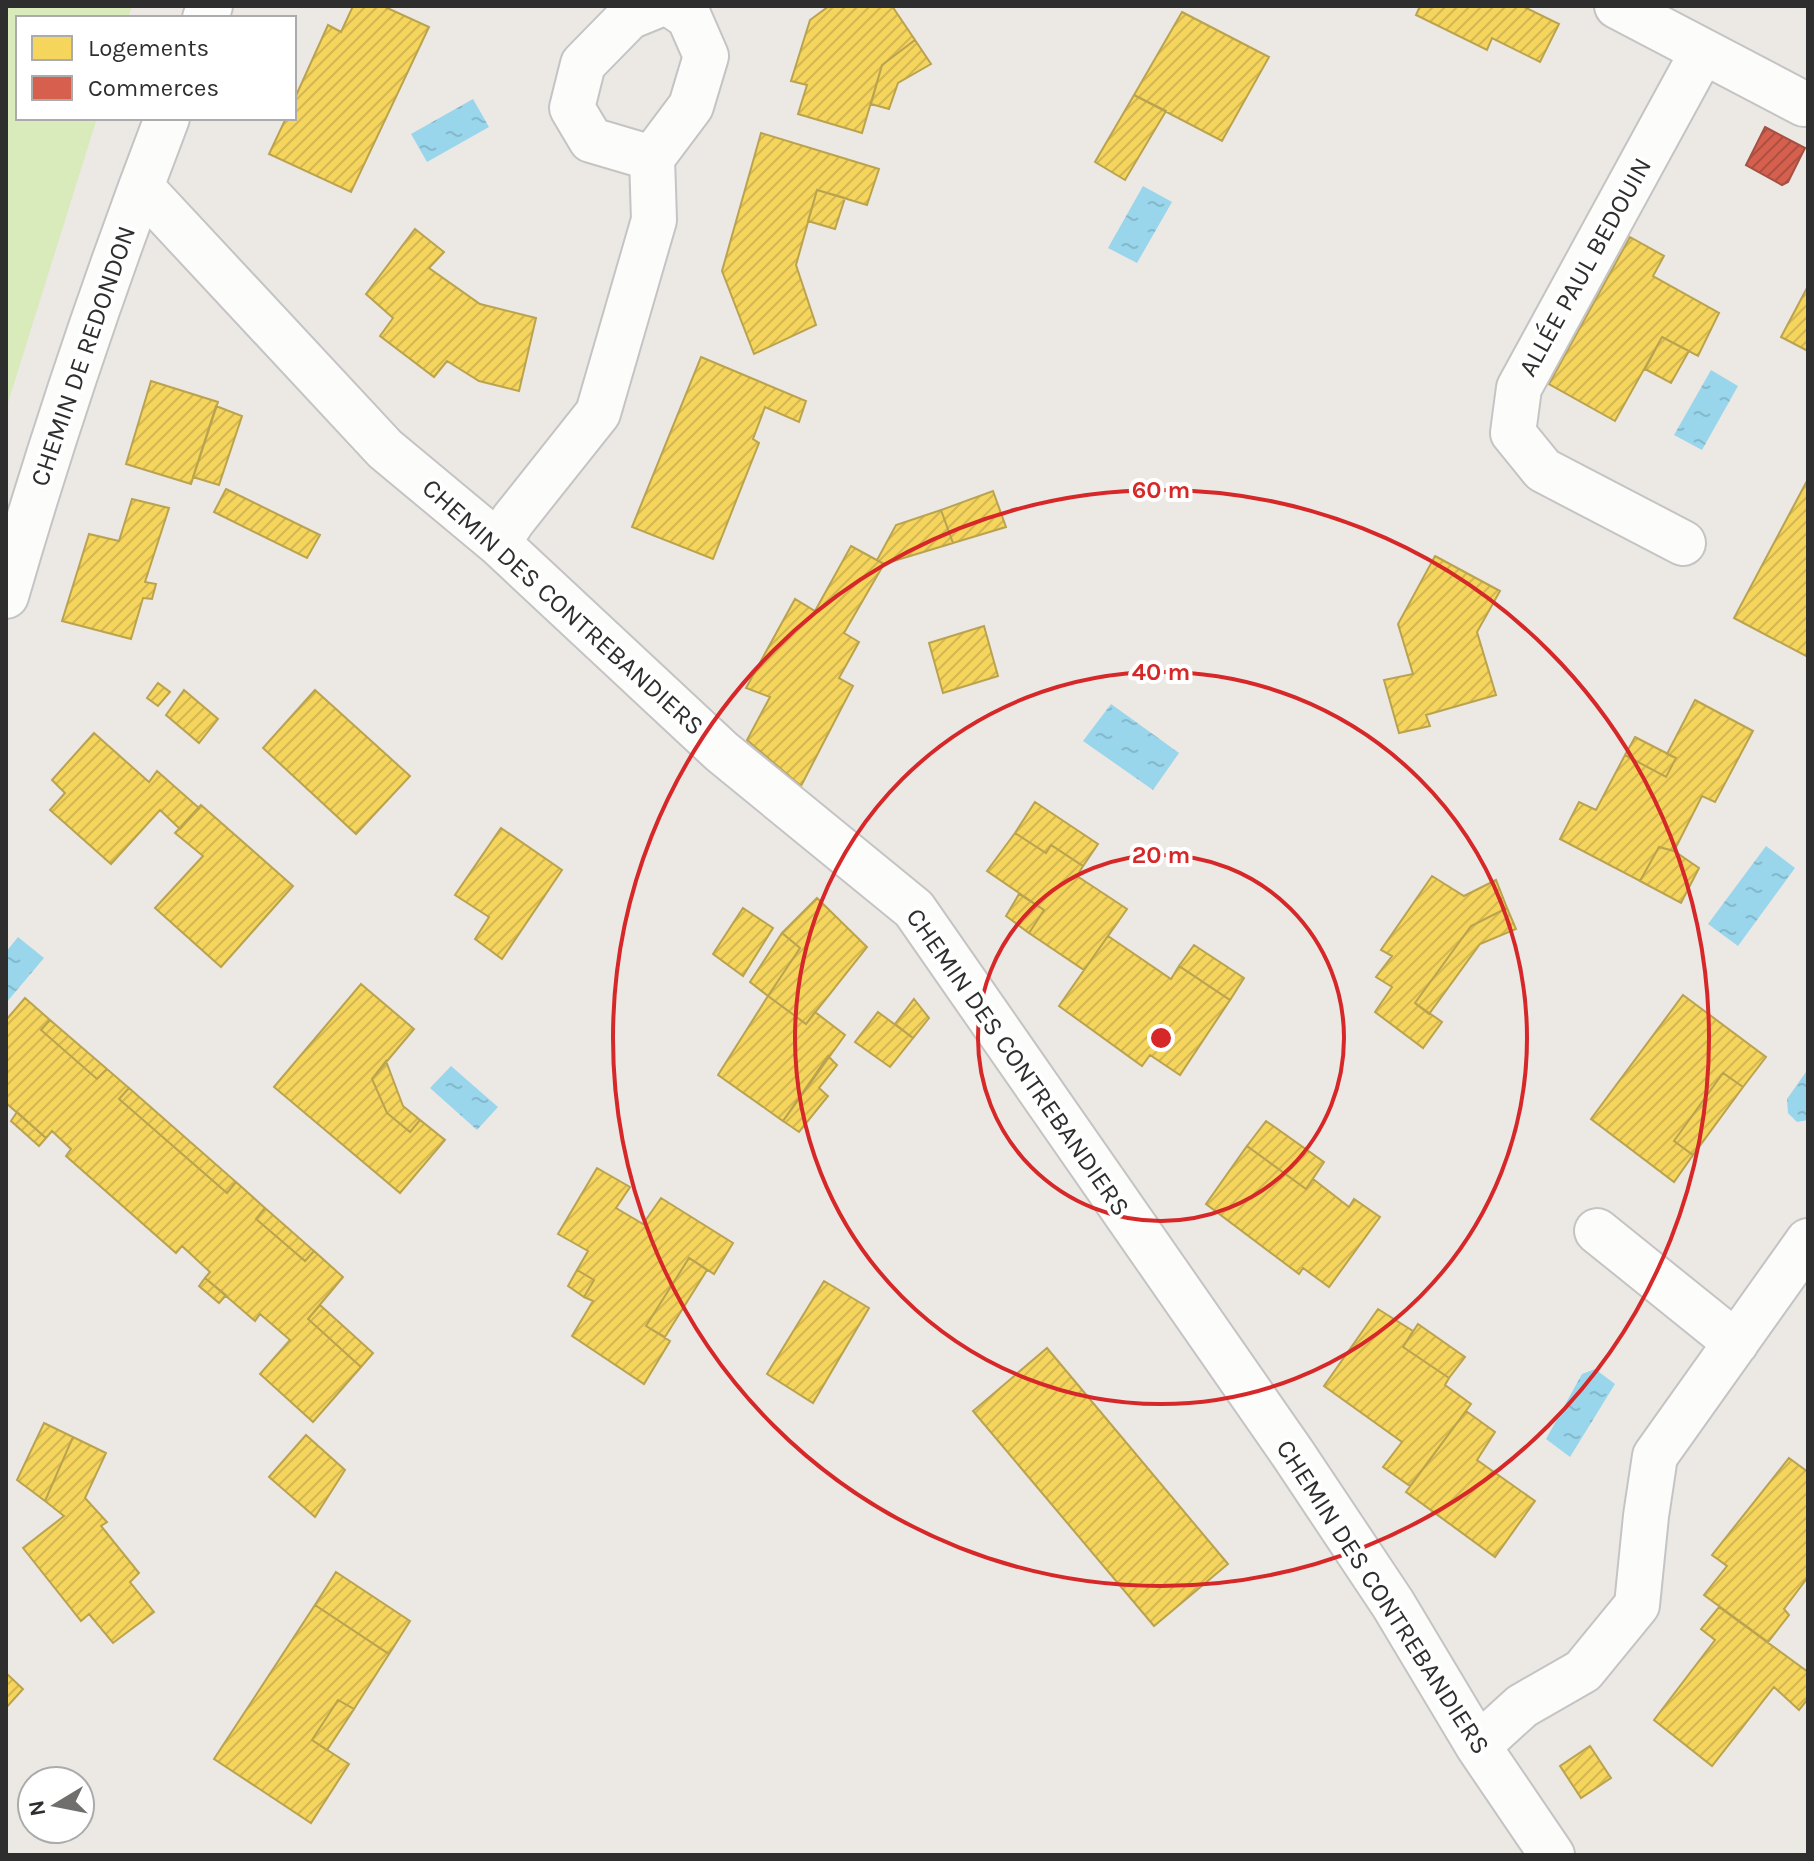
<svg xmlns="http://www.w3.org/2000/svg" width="1814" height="1861" font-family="Karla,sans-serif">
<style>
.pitch{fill:#d9eabb}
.water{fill:url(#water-ripples)}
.homes{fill:url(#homes-hatch);stroke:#baa34e;stroke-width:2}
.shops{fill:url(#shops-hatch);stroke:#a45144;stroke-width:2}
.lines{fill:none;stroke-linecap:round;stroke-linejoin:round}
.street-casing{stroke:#c5c4c5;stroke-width:48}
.street{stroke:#fcfcfb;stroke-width:44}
.ring{fill:none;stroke:#d62828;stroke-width:4}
.labels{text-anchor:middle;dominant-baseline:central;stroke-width:8;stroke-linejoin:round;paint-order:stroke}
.street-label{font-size:26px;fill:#2e2e2e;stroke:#fff}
.centre{fill:#d62828;stroke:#fff;stroke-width:4}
.ring-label{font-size:24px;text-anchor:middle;font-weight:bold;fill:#d62828;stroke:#fff;stroke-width:8;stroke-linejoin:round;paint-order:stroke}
</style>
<defs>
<pattern id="water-ripples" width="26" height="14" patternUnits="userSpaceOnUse" patternTransform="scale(2)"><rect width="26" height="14" fill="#99d6ec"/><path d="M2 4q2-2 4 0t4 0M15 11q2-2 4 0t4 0" fill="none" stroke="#84b8cb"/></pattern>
<pattern id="homes-hatch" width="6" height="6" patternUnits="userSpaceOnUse" patternTransform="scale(2)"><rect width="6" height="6" fill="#f6d55c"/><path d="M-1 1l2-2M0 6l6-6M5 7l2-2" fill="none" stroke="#d3b750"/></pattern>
<pattern id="shops-hatch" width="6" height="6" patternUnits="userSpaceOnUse" patternTransform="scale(2)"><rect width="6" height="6" fill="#d6604d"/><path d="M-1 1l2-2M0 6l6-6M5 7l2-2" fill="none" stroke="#ae5040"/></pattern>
</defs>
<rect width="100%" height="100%" fill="#ece8e4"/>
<path class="pitch" d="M6,6H132L128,18H18V118H97L6,409Z"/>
<path class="water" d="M473,99L489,127L427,162L411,134Z
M1143,186L1172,202L1137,263L1108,248Z
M1711,370L1738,386L1702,450L1674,435Z
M1111,704L1179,753L1153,790L1083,741Z
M1766,846L1795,868L1738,946L1708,924Z
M18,937L44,958L6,1003V952Z
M451,1066L498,1107L477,1130L430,1088Z
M1808,1069V1120L1797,1122L1788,1113L1787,1099Z
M1595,1369L1615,1384L1570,1457L1546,1439L1582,1374Z"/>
<path class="homes" d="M353,6H383L429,27L351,192L269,154L286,118H294V100L328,25L341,32Z
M829,6H892L915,40L882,65L862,133L798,114L807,85L791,81L810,20Z
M1420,6H1522L1559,24L1540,62L1492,38L1487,50L1416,15Z
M1182,12L1269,57L1222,141L1134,95Z
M915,40L931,64L898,83L889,109L871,104L882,65Z
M1134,95L1166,111L1125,180L1095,162Z
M761,133L879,169L867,205L817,190L796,265L816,325L754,354L722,271Z
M817,190L845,198L835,229L808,221Z
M415,229L444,252L429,268L480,304L536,318L519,391L479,381L447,361L434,377L380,336L393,318L366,294Z
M1630,237L1664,256L1653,276L1719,313L1698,356L1662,337L1615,421L1549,384Z
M1808,286V351L1781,337Z
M1662,337L1689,351L1671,383L1645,369Z
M701,357L806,401L799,422L765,407L753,439L759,443L713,559L632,527Z
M151,381L218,402L191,484L126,464Z
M216,406L242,416L219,485L193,477Z
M1808,479V653L1806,656L1734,618Z
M226,489L320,535L307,558L214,512Z
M993,491L1006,527L953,543L941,510Z
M132,499L169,508L145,582L156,584L152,599L143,598L131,639L62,621L89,534L119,541Z
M941,510L953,543L884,564L877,560L896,525Z
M851,546L884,564L844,633L859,642L839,678L853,686L801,786L747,740L770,697L746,688L795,599L815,611Z
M1435,556L1500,591L1477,632L1496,695L1426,715L1430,726L1399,733L1384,680L1413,674L1398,624Z
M984,626L998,676L943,693L929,643Z
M158,683L170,692L158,706L147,698Z
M184,690L218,719L199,743L166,715Z
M315,690L410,776L356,834L263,748Z
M1695,700L1753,731L1715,802L1702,796L1674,851L1659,847L1640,881L1560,839L1579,802L1596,810L1625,755L1666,777L1676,758L1667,754Z
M94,733L149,782L157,771L199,808L180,829L160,810L111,864L50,810L65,793L52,780Z
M1635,737L1676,758L1666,777L1625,755Z
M1035,802L1098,844L1083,866L1051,845L1046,853L1015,833Z
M201,805L293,886L221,967L155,908L203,856L175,833Z
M501,828L562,870L502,959L475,939L489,917L455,895Z
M1015,833L1046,853L1051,845L1083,866L1077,876L1127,909L1084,970L1029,933L1044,910L987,871Z
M1659,847L1674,851L1699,868L1681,903L1640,881Z
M1432,876L1464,896L1496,880L1507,908L1471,926L1415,1003L1442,1022L1423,1048L1375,1012L1392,987L1376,977L1392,956L1381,950Z
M1019,894L1044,910L1029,933L1006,916Z
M817,898L867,947L806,1024L768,996L800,948L782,933Z
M743,908L773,928L743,976L713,954Z
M1507,908L1516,929L1480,944L1429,1014L1415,1003L1471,926Z
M782,933L800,948L768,996L750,982Z
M1108,936L1171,979L1179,966L1230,1000L1180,1075L1150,1055L1142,1066L1059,1006Z
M1194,945L1244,978L1230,1000L1179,966Z
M361,984L414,1029L372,1079L387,1113L410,1132L420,1120L445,1140L400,1193L274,1087Z
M1683,995L1766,1057L1743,1087L1723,1073L1674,1141L1693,1155L1674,1182L1591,1119Z
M768,996L806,1024L815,1012L845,1035L783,1121L718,1075Z
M25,998L50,1020L41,1030L97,1079L107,1069L129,1088L119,1099L227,1193L236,1182L265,1208L256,1219L305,1261L314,1251L343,1277L308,1319L361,1367L313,1422L260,1374L290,1340L260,1314L255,1321L205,1278L210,1272L182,1246L176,1253L66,1156L71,1149L52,1131L46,1138L6,1103V1020Z
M914,999L929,1018L913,1038L895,1024Z
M878,1012L913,1038L890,1067L855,1042Z
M50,1020L107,1069L97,1079L41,1030Z
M828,1056L837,1065L819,1088L828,1096L799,1132L783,1121Z
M386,1061L403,1106L420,1120L410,1132L387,1113L372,1079Z
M1723,1073L1743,1087L1693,1155L1674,1141Z
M129,1088L236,1182L227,1193L119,1099Z
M17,1112L46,1138L39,1146L11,1121Z
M1266,1121L1324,1162L1306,1189L1247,1146Z
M1247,1146L1306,1189L1313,1179L1349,1207L1354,1199L1380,1217L1329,1287L1303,1268L1299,1274L1206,1204Z
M597,1168L630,1187L616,1208L643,1224L661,1198L733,1243L714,1274L689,1258L646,1326L670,1341L644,1384L572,1336L593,1301L584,1297L594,1280L577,1270L588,1251L558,1234Z
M265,1208L314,1251L305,1261L256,1219Z
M689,1258L707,1270L665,1337L646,1326Z
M577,1270L594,1280L584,1297L568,1286Z
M205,1278L226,1295L219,1303L199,1286Z
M824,1281L869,1308L813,1403L767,1374Z
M320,1305L373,1353L361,1367L308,1319Z
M1378,1309L1413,1331L1403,1347L1449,1378L1445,1385L1471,1404L1410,1486L1383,1467L1402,1442L1324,1386Z
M1418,1324L1465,1357L1449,1378L1403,1347Z
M1047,1348L1228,1564L1154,1626L973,1411Z
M1466,1411L1495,1432L1477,1460L1535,1501L1495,1557L1406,1492Z
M44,1423L73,1437L45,1501L17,1480Z
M306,1435L345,1470L315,1517L269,1477Z
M73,1437L106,1453L85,1498L107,1522L101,1526L139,1573L130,1582L154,1612L113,1643L89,1614L81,1621L23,1548L64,1516L45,1501Z
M1789,1458L1808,1472V1577L1784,1609L1789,1615L1768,1642L1704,1595L1727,1566L1712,1555Z
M336,1572L410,1621L389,1654L315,1605Z
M315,1605L389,1654L354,1709L338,1700L312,1740L349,1764L311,1823L214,1759Z
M1719,1607L1808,1672V1699L1799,1710L1774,1687L1712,1766L1654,1720L1715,1640L1701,1629Z
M6,1673L23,1689L6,1708Z
M338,1700L354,1709L327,1750L312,1740Z
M1590,1746L1611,1778L1581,1798L1560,1766Z"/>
<path class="shops" d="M1765,127L1805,148L1788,182L1782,185L1746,165Z"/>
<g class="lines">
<defs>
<path id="street" d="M1617,6L1804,104L1808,103
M205,18L210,6
M652,158L591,140L572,108L583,64L629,17L656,6
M652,158L691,106L706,56L689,17L673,6
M141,187L385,449L498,543L722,752L914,909L1293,1454L1393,1604L1478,1746L1552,1855
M498,543L513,520L598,413L654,220L652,158
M1683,543L1543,470L1513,433L1519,388L1703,51
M6,596C53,434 107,275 167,118
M1597,1231L1736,1343
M1478,1746L1522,1706L1583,1671L1637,1605L1646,1516L1655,1456L1808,1241"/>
</defs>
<use href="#street" class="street-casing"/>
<use href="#street" class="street"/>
</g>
<g class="ring">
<circle cx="1161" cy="1038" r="183"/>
<circle cx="1161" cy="1038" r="366"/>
<circle cx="1161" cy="1038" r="548"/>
</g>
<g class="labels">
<g class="street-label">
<text transform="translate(1585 267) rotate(-61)">ALLÉE PAUL BEDOUIN</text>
<text transform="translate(83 356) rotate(-71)">CHEMIN DE REDONDON</text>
<text transform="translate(563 607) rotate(42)">CHEMIN DES CONTREBANDIERS</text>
<text transform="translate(1018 1062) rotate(55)">CHEMIN DES CONTREBANDIERS</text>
<text transform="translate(1383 1597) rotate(57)">CHEMIN DES CONTREBANDIERS</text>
</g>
</g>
<circle cx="1161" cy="1038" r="12" class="centre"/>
<g class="ring-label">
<text x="1161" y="498">60 m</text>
<text x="1161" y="680">40 m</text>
<text x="1161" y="863">20 m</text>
</g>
<rect width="1814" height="1861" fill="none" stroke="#2e2e2e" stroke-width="16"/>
<rect x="16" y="16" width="280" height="104" fill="#ffffff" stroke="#ababab" stroke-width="2"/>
<rect x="32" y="36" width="40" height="24" fill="#f6d55c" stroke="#ababab" stroke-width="2"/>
<text x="88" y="56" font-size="24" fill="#2e2e2e">Logements</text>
<rect x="32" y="76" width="40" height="24" fill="#d6604d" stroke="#ababab" stroke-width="2"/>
<text x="88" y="96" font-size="24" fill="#2e2e2e">Commerces</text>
<g transform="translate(56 1805) rotate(260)"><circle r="38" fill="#ffffff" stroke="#ababab" stroke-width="2"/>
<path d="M0-6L14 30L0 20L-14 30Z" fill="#706f6e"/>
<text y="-12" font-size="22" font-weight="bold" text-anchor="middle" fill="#2e2e2e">N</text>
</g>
</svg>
